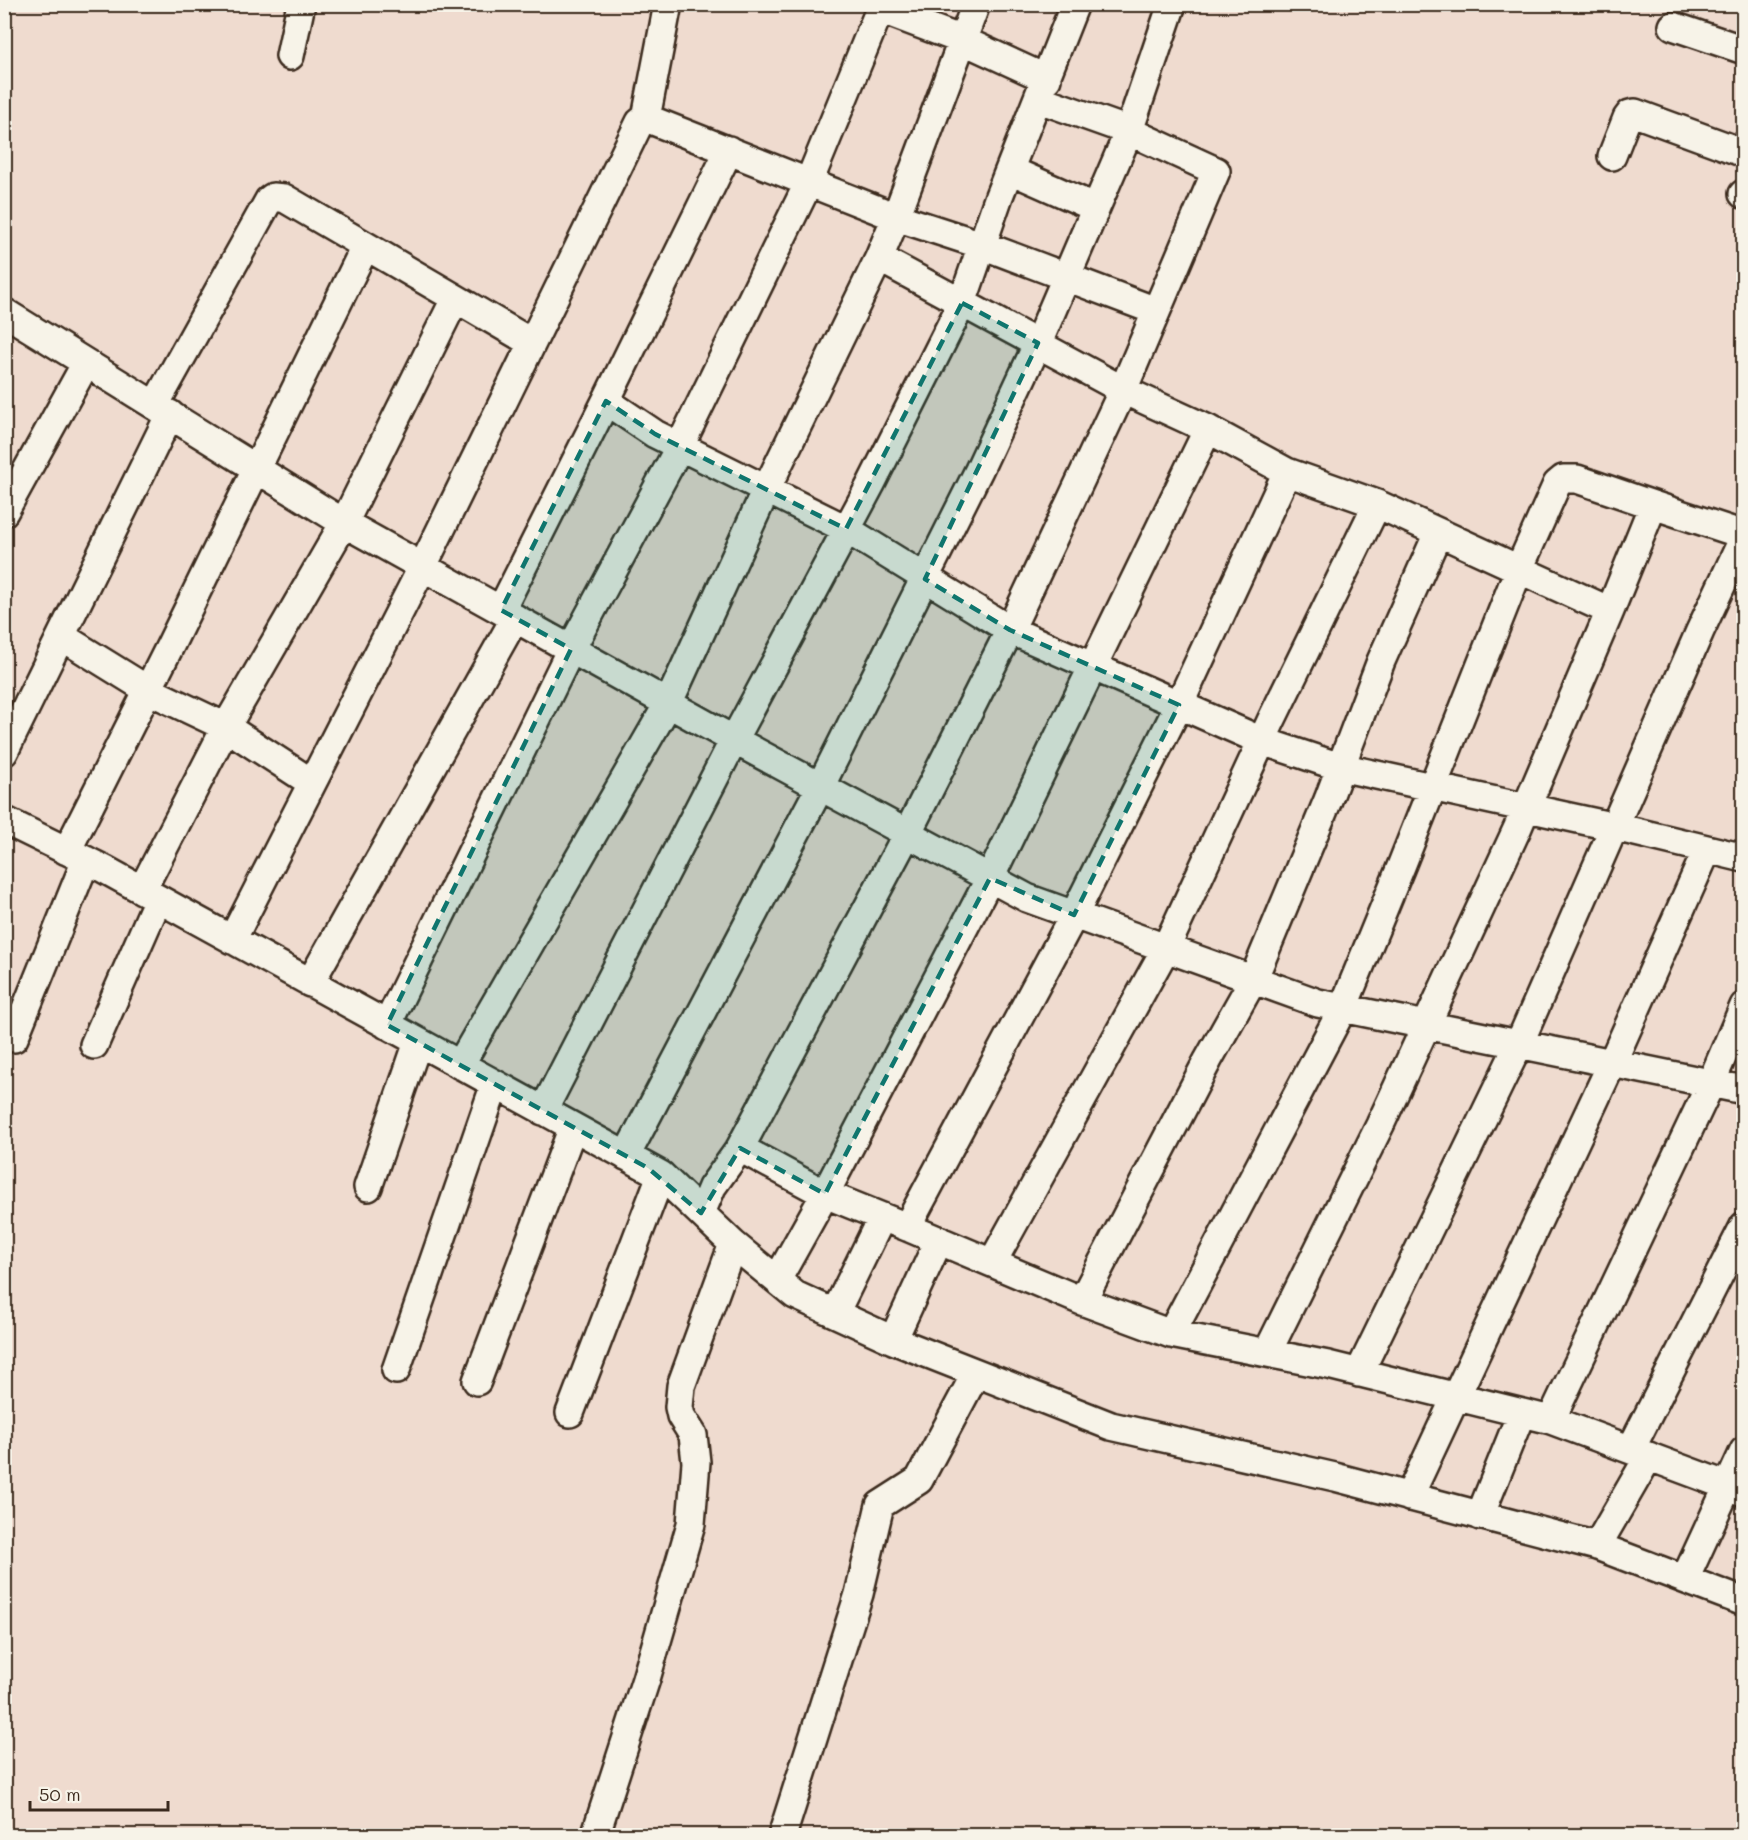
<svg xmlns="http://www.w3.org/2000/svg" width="1748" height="1840" font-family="Mali,sans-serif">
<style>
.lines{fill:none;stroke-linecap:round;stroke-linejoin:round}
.minor-casing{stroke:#3b2a1e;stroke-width:32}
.minor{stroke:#f7f3e8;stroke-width:27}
.marked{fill:#0f766e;fill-opacity:0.2;stroke:#0f766e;stroke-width:4.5;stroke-dasharray:12 8;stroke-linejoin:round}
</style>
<rect width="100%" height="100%" fill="#efdbcf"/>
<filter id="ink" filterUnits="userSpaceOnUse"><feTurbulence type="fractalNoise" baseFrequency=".0167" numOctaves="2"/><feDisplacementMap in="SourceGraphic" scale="12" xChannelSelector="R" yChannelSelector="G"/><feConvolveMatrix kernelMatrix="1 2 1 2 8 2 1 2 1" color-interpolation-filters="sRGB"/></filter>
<g filter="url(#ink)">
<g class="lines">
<defs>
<path id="minor" d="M976,4L896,217L982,245L1156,311
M1673,26L1744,50
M290,56L301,4
M646,118L668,4
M1612,156L1627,118L1630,114L1635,113L1744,153
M1010,170L1096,208
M1743,194H1744
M4,312L344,523L734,740L1027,898L1318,1003L1744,1090
M606,401L655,434L846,529L1010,630L1262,741L1340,767L1615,827L1744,858
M155,405L269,200L273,197L284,198L532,343L640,122L646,118L896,217L879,258L1123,390L1208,429L1287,472L1377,504L1610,611L1653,505L1744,535
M4,512L86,363
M501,610L606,401L729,150
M61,636L148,690L226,727L312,783
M4,752L170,414
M4,820L104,869L661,1175L733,1244L795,1295L893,1340L1111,1426L1335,1477L1597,1546L1744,1602
M67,851L170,646L365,247
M142,890L226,727L344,523L455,299
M232,940L423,566L532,343
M310,983L515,618
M387,1025L571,649L680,446L809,182L880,9L962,40L1047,79
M14,1038L86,860
M94,1045L158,899
M460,1065L668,704L767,488L879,258
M543,1111L734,740L871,484L962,303L999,196L1075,4
M740,1148L825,1194L907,1227L1082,1301L1171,1334L1328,1365L1551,1420L1744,1492
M626,1156L820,787L979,470L1038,343L1129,131L1172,4
M368,1187L418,1042
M701,1213L712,1187L740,1148L907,834L1010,630L1123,390L1216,171L1129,131L1039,99
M907,1227L1074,915L1179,705L1287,472
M992,1263L1166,948L1271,721L1377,504
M777,1280L825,1194L990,878L1208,429
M1082,1301L1208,1060L1253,980L1328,800L1381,661L1438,533
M835,1313L882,1217
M1171,1334L1343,1008L1402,864L1519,569L1557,484L1563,479H1577L1653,505
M893,1340L939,1240
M1267,1353L1380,1125L1518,827L1610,611
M396,1370L495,1084
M1359,1373L1519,1044L1700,631L1744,537
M477,1381L573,1127
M570,1413L661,1175
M1551,1420L1711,1083L1744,1006
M1631,1449L1744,1226
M1409,1497L1612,1063L1707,850
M1480,1516L1521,1414
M1597,1546L1649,1456
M1685,1579L1744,1451
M595,1836L646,1679L691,1524L696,1462L693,1435L681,1416L679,1407L681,1386L733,1244
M782,1836L859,1594L880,1505L919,1480L976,1373"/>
</defs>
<use href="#minor" class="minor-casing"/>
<use href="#minor" class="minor"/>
</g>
</g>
<path class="marked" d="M962,303L1038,343L925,579L1010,630L1179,705L1074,915L990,878L825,1194L740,1148L701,1213L648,1168L387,1025L571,649L501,610L606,401L655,434L846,529Z"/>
<rect width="1748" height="1840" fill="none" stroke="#f7f3e8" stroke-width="24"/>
<rect x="12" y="12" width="1724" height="1816" fill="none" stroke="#3b2a1e" stroke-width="2" filter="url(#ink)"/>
<path d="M30 1801v9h138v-9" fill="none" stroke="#3b2a1e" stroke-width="3"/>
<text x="39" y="1801" font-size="18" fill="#3b2a1e" stroke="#f7f3e8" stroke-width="4.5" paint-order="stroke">50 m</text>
</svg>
